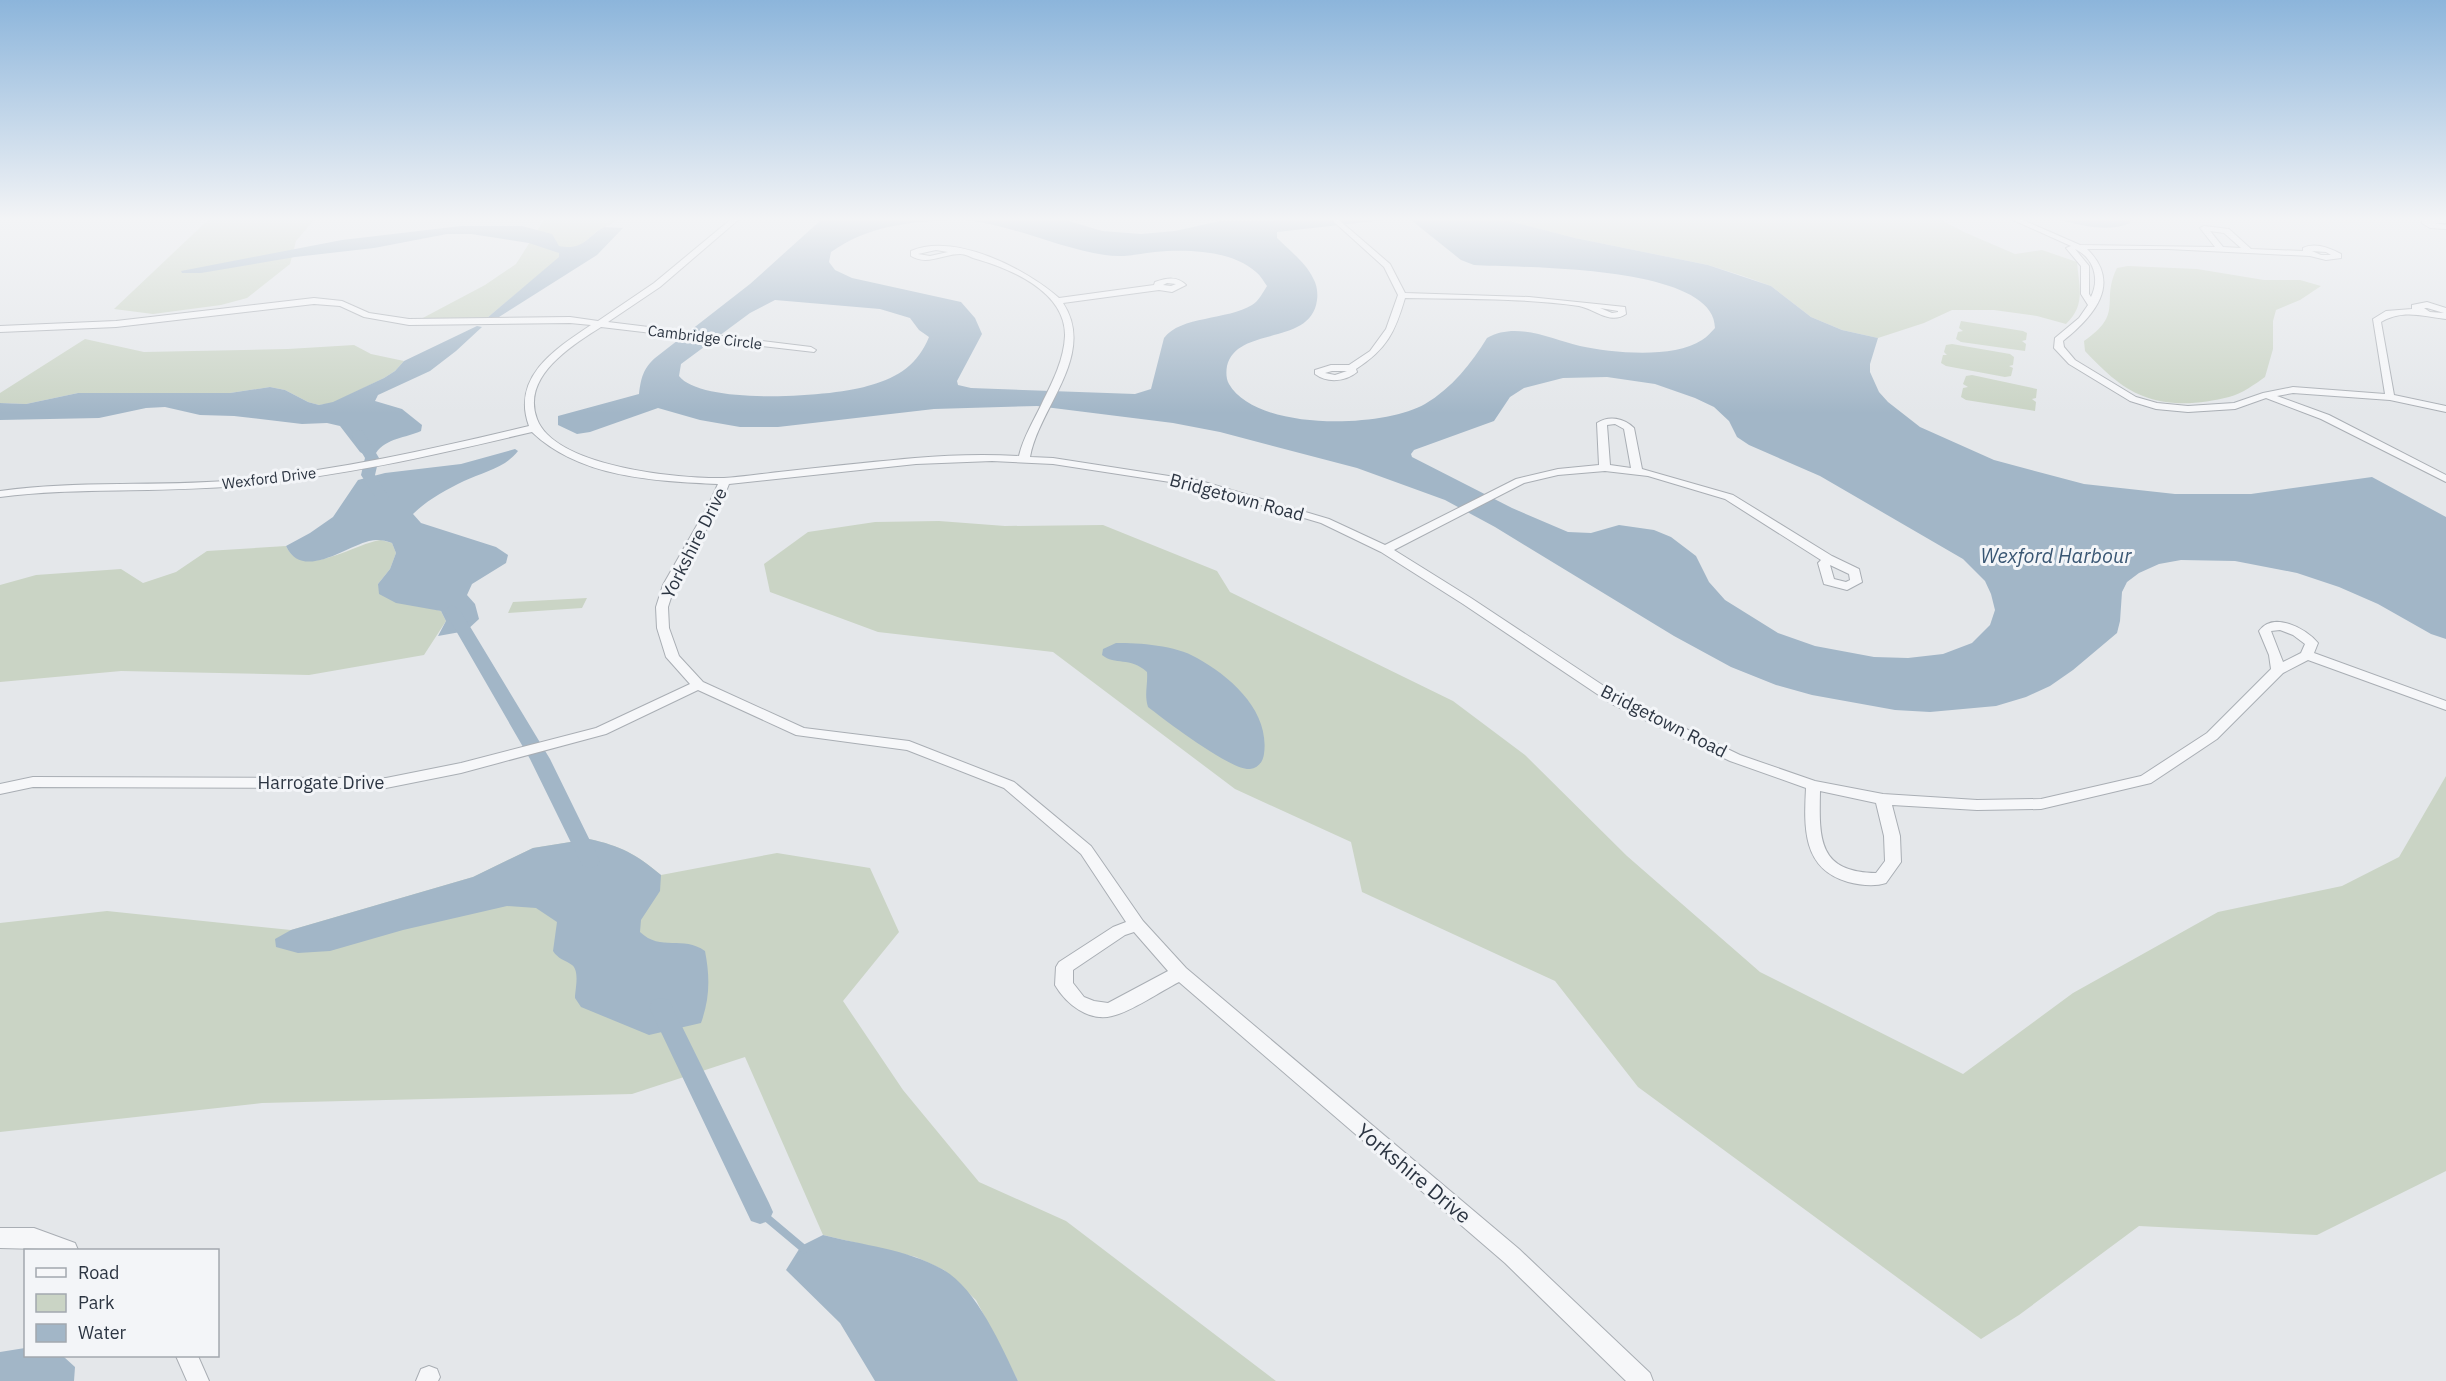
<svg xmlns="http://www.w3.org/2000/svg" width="2446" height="1381" font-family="'IBM Plex Sans',sans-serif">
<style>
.green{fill:#cad4c5}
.water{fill:#a2b6c7;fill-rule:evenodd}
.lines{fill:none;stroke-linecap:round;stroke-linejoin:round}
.stream{stroke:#a2b6c7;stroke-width:8}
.canal{fill:#a2b6c7;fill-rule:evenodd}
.minor-casing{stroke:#a9aeb4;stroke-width:2}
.minor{fill:#f6f7f9;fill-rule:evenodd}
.labels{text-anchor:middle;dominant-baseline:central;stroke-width:6;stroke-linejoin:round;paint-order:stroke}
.far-street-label{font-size:15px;fill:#2c3542;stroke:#f3f5f8}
.street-label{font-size:18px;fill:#2c3542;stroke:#f3f5f8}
.water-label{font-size:20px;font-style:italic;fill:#395673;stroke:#f3f5f8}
.near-street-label{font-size:21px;fill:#2c3542;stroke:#f3f5f8}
</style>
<rect width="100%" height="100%" fill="#e4e7ea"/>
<path class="green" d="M208,220H314L296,241L290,264L247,298L221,305L153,314L114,309Z
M544,220H619L597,231L580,246L560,257L487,318L419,320L485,285L516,264Z
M1506,220H1941L1964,232L2015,254L2042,250L2077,262C2079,287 2086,305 2066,324L2037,316L1994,310H1952L1924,323L1878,338L1842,330L1811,317L1771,286L1743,276L1708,265L1575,238Z
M2128,266L2197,269L2264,280H2300L2321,286L2300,300L2276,310L2273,321V349L2265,377C2255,384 2242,394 2229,397C2202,404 2169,407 2143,396C2121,388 2101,368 2085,351L2084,341C2125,313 2100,302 2117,268Z
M1961,321L2023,331L2027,333L2026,340L2022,341L2026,344L2025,351L1961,342L1956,339L1958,332L1963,331L1959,328Z
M85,339L144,352L288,349L354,345L371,354L404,361L395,371L384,378L333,403L319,405L308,402L285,390L270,387L230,393H78L26,404L0,403V393Z
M1952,344L2010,354L2014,357L2013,365L2009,366L2013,368L2011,376L2005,377L1946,366L1941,363L1943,355H1947L1944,352L1946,345Z
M1972,375L2037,389L2036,398L2032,399L2036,402L2035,411L1966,400L1961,397L1963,388L1968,387L1963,384L1966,376Z
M939,521L1005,526L1103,525L1217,571L1230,592L1453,701L1525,755L1627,856L1760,972L1963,1074L2073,993L2218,912L2342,886L2399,857L2446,776V1171L2317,1235L2139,1226L2019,1315L1981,1339L1638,1087L1555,981L1362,892L1351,842L1235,789L1053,652L878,632L770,592L764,564L808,532L875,522Z
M381,540L392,543L396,553L390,569L378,584L426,607L441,611L446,621L424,655L309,675L121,671L0,682V585L36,575L121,569L143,583L176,572L207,551L286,546C302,581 355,543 381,540Z
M587,598L582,608L508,613L513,602Z
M589,839C621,846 636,854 661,875L777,853L870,868L899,932L843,1001L903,1090L979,1182L1066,1221L1276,1381H1018L976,1300L944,1270L916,1257L823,1235L745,1057L632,1094L262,1103L0,1132V923L107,911L291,930L473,877L533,848Z"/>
<path class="water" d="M821,220H952C907,222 868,226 831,252L829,262L835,270L852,278L961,302L975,318L982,334L957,381L958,385L971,388L1135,394L1151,389L1164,338C1180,316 1228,320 1252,305C1259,301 1263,292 1267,286C1264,282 1261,276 1256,272C1232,250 1186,249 1155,252C1139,254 1122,258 1105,255C1057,248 1014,225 964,220H1066L1102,231L1141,234L1175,231L1220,221L1384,220L1277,232V238C1289,250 1306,263 1313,278C1317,285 1318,293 1317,300C1311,347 1237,325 1227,366C1226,372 1226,379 1229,384C1257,432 1383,428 1425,404C1452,388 1471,364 1487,338C1516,321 1551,339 1580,346C1613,353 1673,359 1702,340C1707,337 1711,332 1715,328C1715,264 1519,268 1474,265L1461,260L1411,220H1506L1575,238L1708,265L1771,286L1811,317L1842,330L1878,338L1870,364V372L1879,392L1888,402L1920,427L1994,460L2084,484L2175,494H2251L2372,477L2446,517V639L2431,634L2378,604L2339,587L2297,573L2235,561L2181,560L2159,564L2139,573L2127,582L2122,592L2120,621L2117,633L2073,670L2050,686L2026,697L1996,706L1930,712L1895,710L1812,695L1776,685L1731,667L1674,636L1495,527L1445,500L1357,468L1220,432L1173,423L1037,406L934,409L778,427H740L700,420L658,408L590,432L577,434L558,425V416L639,394C641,378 643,369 655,358L750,284ZM775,300L880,309L910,318L919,330L929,337C918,364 899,377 871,385C836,397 702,406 679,376L681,364L750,313ZM1607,377L1655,384L1695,398L1714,407L1729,421L1737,437L1749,445L1820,476L1963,559L1985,581L1991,594L1995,610L1990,625L1972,643L1943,654L1908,658L1874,657L1815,646L1778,633L1725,600L1709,582L1696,556L1671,537L1654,530L1619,525L1591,533L1568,532L1512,508L1412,457L1411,454L1414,450L1494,421L1510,397L1524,388L1563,378Z
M2059,220H2131L2130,223C2108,233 2081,225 2059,220Z
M461,226H522L552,234L559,246C584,251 586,237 604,227L623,228L597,255L499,317L487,318L559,257V253L529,243L471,234H447L374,248L295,257L201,273H182L181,271L342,240Z
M477,326L482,327L456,351L430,371L378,395L375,401L402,409L422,425L421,431C406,438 386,438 376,453L365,455L360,452L340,426L327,423L302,424L234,416L200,415L165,407L146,408L99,418L0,420V403L26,404L78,393H230L270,387L285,390L308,402L319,405L333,402L384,378L395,371L404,361Z
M515,449L518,451C505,468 483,472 464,481C446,490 427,500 413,514L421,523L496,547L508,555L506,563L472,584L467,595L475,604L479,619L466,631L438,636L446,621L441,611L396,603L379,594L378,584L390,569L396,553L392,543C384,540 377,539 369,541C345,547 302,581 286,546L310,533L333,517L358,480L385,473L461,464Z
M1116,643C1140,643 1175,645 1197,658C1231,677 1270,711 1264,754C1263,762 1258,768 1250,769C1231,771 1165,720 1148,707C1144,694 1148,685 1147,672C1130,656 1115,666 1102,655L1103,649Z
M589,839C621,846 636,854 661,875L660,891L641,920L640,932C661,952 683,935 705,951C710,977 710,998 701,1023L649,1035L581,1007L575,998C575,990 580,971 572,965C565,960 558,959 553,951L557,922L536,908L507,906L403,930L330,951L298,953L276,947L275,939L291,930L473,877L533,848Z
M823,1235C862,1245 906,1249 942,1269C975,1286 1002,1347 1018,1381H875L840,1323L786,1270L801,1246Z
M25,1348L26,1356L64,1357L75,1367L74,1381H0V1352Z"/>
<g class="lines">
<path class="stream" d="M760,1212L804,1249"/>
<path class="canal" d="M358,430L363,431L379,458L375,475L389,497L387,500H377L361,475L365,458L351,434Z
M452,605L460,610L550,759L600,861L597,866L590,868L583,866L580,861L530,759L444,610Z
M661,998L669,1000L769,1203L773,1212L769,1221L760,1224L751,1221L649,1007L653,1000Z"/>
<defs>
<path id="minor" d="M730,220H738L660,287L608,322L811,347L816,350L814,352L601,327C571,346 521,377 537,419C555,467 679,479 724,478C742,477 761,474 779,472C824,467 869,462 915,458C949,455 985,454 1019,456C1023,437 1035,419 1043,401C1053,381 1064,359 1065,336C1066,291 1009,268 973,258C969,256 964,254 960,254C943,254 927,266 911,256V251C955,232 1026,269 1059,298L1154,285L1155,282C1167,278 1177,276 1186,285L1172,292L1159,290L1063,303C1097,355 1039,407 1030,457L1053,458L1201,481L1329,519L1385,545L1516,479L1558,469L1599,465L1597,423C1609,415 1624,418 1634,428L1642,469L1733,495L1832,556L1859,569L1862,582L1847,590L1824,584L1818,563L1821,560L1725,499L1648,476L1605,471L1558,475L1524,483L1394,550L1471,598L1622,698L1740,755L1815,781L1883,794L1977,800L2041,799L2141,776L2207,733L2271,669L2269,655L2259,631C2273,611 2306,628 2318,643L2314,653L2446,701V710L2308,660L2283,673L2217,739L2151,783L2041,809L1977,810L1892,805L1900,836L1901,862L1886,883C1874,887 1860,885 1848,882C1802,869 1804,827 1806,788L1730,761L1612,704L1463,604L1381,552L1321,523L1196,486L1053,464L992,461L916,464L729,484L721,504L675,585L668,607L669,628L679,656L703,682L804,728L909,741L1014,782L1091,846L1143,921L1186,968L1519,1249L1650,1373L1653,1381H1626L1505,1263L1179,982C1161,991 1131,1012 1112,1016C1089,1022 1066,1004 1055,985L1056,967L1059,962L1113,927L1126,922L1081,854L1004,788L907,750L796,735L698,690L606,734L461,773L386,788L33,787L0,794V784L33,777L386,778L461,763L596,728L690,684L666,657L657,628L656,607L663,585L709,504L718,484C655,481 580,478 532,432C434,455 336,478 236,486C158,493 78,487 0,497V491C78,480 158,487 237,480C336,471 433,449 529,426C511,377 555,349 591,325L570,323L409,325L364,317L340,306L314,304L116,327L0,332V326L116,321L314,298L342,301L369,313L409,319L570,317L598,321L654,283ZM936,250L948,252L930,256L918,254ZM1167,283L1176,284L1171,286L1163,285ZM1615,424L1624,429L1631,468L1610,465L1607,425ZM1830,565L1849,574L1850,580L1846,582L1834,579ZM2280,630L2293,635L2305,644L2301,653L2283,662L2271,631ZM1820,791L1876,803L1884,836L1885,861L1876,873C1818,872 1819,839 1820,791ZM1134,932L1168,971L1108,1003L1094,1001L1084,997L1073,983V970L1125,935Z
M1332,220H1339L1390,264L1405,293L1529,297L1625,307L1626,314C1610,325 1595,309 1579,306C1522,298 1463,299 1405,298C1395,332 1387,349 1356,369L1357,372C1345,382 1327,383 1315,374V370L1331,365H1349L1370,351L1386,329L1398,295L1384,267ZM1600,308L1618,311V312L1612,313ZM1332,371H1347L1335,375L1325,373Z
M2013,220H2023L2080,245L2215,247L2200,228L2204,226L2229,229L2251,249L2303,251V248C2315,242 2330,248 2341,254V258L2326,260L2310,256L2168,249H2087C2123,284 2093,317 2063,341L2064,347L2075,360L2136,397L2157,403L2188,406L2234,403L2263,393L2293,387L2385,394L2373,319L2386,311L2412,309V305L2427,302L2446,308V319C2423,316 2402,309 2381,322L2394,395L2446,406V412L2390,400L2293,393L2277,396L2329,415L2446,475V482L2321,419L2266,398L2235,409L2188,412L2156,409L2130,401L2069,364L2054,348L2055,338L2079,318L2088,305L2081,294V266L2066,248L2071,246ZM2210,231L2224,233L2241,248L2223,247ZM2075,249C2094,258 2100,279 2091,297L2089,294V266ZM2312,251L2326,252L2331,255H2321ZM2424,308H2427L2444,313L2430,312Z
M2422,220H2446V223H2434L2446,225V229L2430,228L2422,223Z
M0,1228H34L75,1243L78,1250L0,1248Z
M176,1356H198L209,1381H187Z
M429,1366L437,1369L440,1377L438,1381H416L421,1369Z"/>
</defs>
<use href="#minor" class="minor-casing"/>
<use href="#minor" class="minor"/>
</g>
<linearGradient id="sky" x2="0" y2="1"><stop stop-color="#8cb5db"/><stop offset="0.53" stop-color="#f3f4f6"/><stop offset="1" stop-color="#f3f4f6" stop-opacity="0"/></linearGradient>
<rect width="2446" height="413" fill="url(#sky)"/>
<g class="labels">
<g class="far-street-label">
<text transform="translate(705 337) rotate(7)">Cambridge Circle</text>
<text transform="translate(269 478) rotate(-7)">Wexford Drive</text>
</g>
<g class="street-label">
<text transform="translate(1237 497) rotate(15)">Bridgetown Road</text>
<text transform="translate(694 543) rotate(-63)">Yorkshire Drive</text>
<text transform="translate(1664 721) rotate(27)">Bridgetown Road</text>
<text x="321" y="782">Harrogate Drive</text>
</g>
<g class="water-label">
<text x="2056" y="555">Wexford Harbour</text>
</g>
<g class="near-street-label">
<text transform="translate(1414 1173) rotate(40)">Yorkshire Drive</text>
</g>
</g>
<rect x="24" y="1249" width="195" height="108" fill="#f3f5f8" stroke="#a3a8af" stroke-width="1.5"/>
<rect x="36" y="1268" width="30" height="9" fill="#f6f7f9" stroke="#a3a8af" stroke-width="1.5"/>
<text x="78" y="1279" font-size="18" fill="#2c3542">Road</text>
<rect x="36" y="1294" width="30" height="18" fill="#cad4c5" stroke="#a3a8af" stroke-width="1.5"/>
<text x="78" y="1309" font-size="18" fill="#2c3542">Park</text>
<rect x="36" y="1324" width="30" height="18" fill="#a2b6c7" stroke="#a3a8af" stroke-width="1.5"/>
<text x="78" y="1339" font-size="18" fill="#2c3542">Water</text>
</svg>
